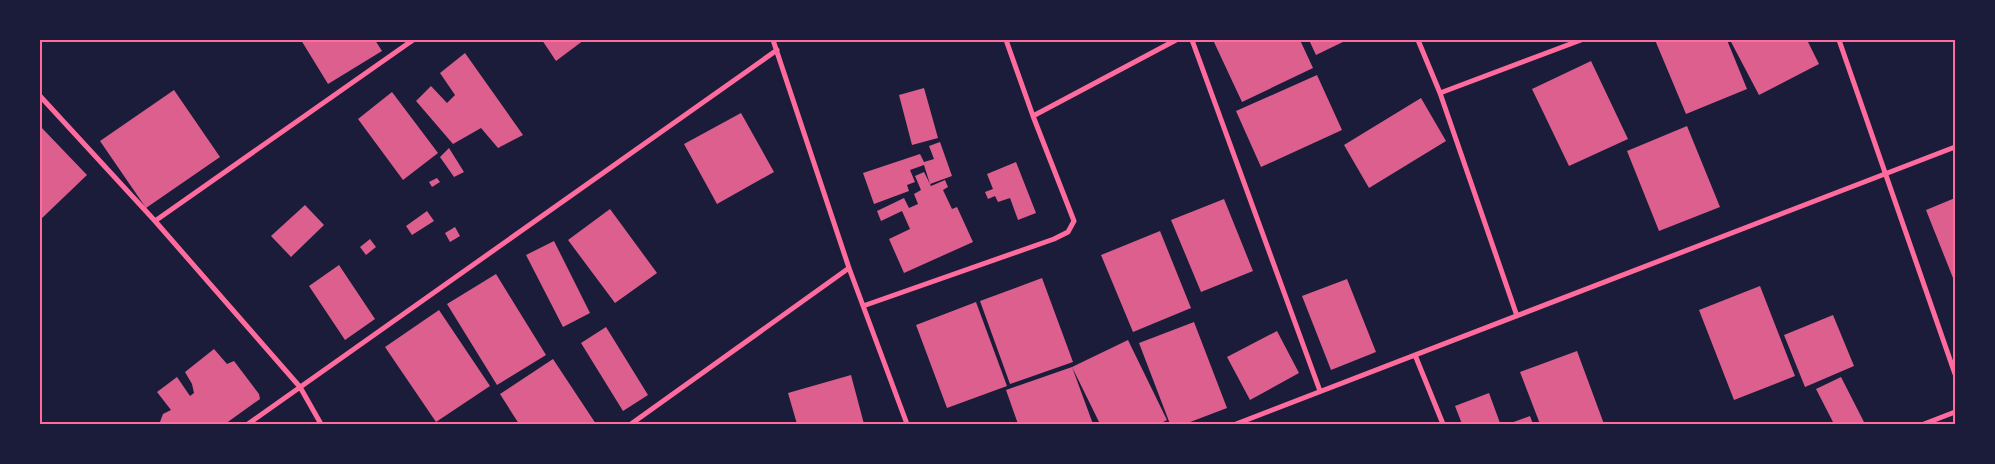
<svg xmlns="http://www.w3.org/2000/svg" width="1995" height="464" font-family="Rubik,sans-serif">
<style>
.building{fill:#dd5f8e}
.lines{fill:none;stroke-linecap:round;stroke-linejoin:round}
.minor{stroke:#ff6b9d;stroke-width:5}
.neatline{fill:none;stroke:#ff6b9d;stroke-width:2}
</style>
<rect width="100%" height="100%" fill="#1b1b3a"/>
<path class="building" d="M301,40H375L382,51L328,84Z
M542,40H584L556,61Z
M1213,40H1300L1313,68L1242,102Z
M1309,40H1347L1316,55Z
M1655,40H1727L1747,89L1686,114Z
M1730,40H1807L1819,64L1759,95Z
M465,53L523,135L498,148L481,128L453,144L416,101L431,86L447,103L455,95L440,73Z
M1591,61L1628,139L1569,166L1532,89Z
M1317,75L1342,130L1261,167L1236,111Z
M924,88L938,138L912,145L899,95Z
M174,90L220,157L146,208L100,141Z
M392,92L438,153L403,180L358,119Z
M1421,98L1446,141L1369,188L1344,145Z
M741,113L774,172L717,204L684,144Z
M40,126L87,175L40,220Z
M1687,126L1720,207L1659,231L1627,151Z
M940,142L952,176L930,184L924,165L910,170L915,182L907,185L909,191L874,204L863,173L920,154L924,162L934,159L929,146Z
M449,148L464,172L454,177L440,157Z
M1016,162L1036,213L1018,220L1010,198L998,202L995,196L988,199L985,192L993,189L987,174Z
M924,172L932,188L931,186L945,180L948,187L943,190L952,209L957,207L973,242L904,273L889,239L910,229L902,211L881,221L877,211L904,198L909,208L918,204L914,194L921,190L915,176Z
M437,178L440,182L432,187L429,182Z
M1955,198V283L1926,210Z
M1224,199L1253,271L1201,292L1171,220Z
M305,205L324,225L291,257L271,236Z
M610,209L657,273L615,303L568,240Z
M427,211L434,221L412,235L406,226Z
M455,227L460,236L450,242L445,233Z
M1160,231L1191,308L1133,332L1101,255Z
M370,239L376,247L366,255L360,247Z
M554,241L590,313L563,327L526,255Z
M339,265L375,319L345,340L309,286Z
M496,274L546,355L497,385L447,304Z
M1042,278L1073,362L1010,384L980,301Z
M1347,279L1376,352L1331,370L1302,296Z
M1760,286L1795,376L1734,400L1699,310Z
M976,302L1007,386L947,408L916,325Z
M439,310L490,386L436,422L385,347Z
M1833,315L1854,366L1805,387L1784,335Z
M1194,322L1227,408L1185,424H1170L1139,343Z
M606,327L648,395L623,411L581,343Z
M1277,331L1299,373L1250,400L1227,357Z
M1128,340L1167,420L1159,424H1100L1072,367Z
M214,349L227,364L234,361L259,394L260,399L225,424H162L160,422L163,414L171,410L157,392L177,377L190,396L194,393L192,384L185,372Z
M1577,351L1604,424H1540L1520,372Z
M553,359L596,424H519L500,394Z
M1072,367L1093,424H1018L1006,390Z
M851,375L864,424H797L788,393Z
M1841,377L1865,424H1834L1816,389Z
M1489,393L1500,423L1462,424L1455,406Z
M1530,416L1533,424H1508Z"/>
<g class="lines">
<path class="minor" d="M773,40L849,268L907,424
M1192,40L1320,391
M1418,40L1440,93L1517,316
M1839,40L1955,374
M1440,93L1581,40
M40,96L155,221L300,387L321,424
M1033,116L1176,40
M155,221L413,40
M863,306L1054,239L1068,232L1074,221L1033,116L1006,40
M1415,355L1443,424
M248,424L777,50
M631,424L849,268
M1236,424L1955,147
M1924,424L1955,412"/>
</g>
<rect width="1995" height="464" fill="none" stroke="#1b1b3a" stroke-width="82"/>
<rect x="41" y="41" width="1913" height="382" class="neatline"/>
</svg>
